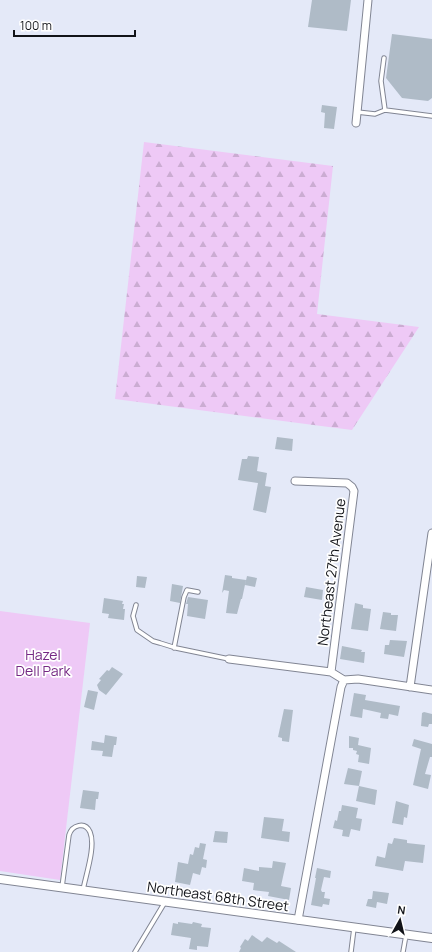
<svg xmlns="http://www.w3.org/2000/svg" width="432" height="952" font-family="Manrope,sans-serif">
<style>
.forest{fill:url(#forest-firs)}
.park{fill:#eec9f6}
.building{fill:#afbbc7}
.lines{fill:none;stroke-linecap:round;stroke-linejoin:round}
.service-casing{stroke:#818593;stroke-width:5.5}
.minor-casing{stroke:#818593;stroke-width:9}
.tertiary-casing{stroke:#818593;stroke-width:10}
.service{stroke:#fff;stroke-width:3.5}
.minor{stroke:#fff;stroke-width:7}
.tertiary{stroke:#fff;stroke-width:8}
.labels{text-anchor:middle;dominant-baseline:central;stroke-width:3.5;stroke-linejoin:round;paint-order:stroke}
.street-label{font-size:14px;fill:#111318;stroke:#fff}
.park-label{font-size:14px;fill:#752984;stroke:#fff}
</style>
<defs>
<pattern id="forest-firs" width="22" height="20" patternUnits="userSpaceOnUse"><rect width="22" height="20" fill="#eec9f6"/><path d="M5 1l3.5 6h-7zM16 11l3.5 6h-7z" fill="#cbacd2"/></pattern>
</defs>
<rect width="100%" height="100%" fill="#e4e9f8"/>
<path class="forest" d="M144,142L333,166L317,314L419,327L352,430L115,399Z"/>
<path class="park" d="M0,611L90,623L60,880L0,871Z"/>
<path class="building" d="M312,0H351L347,31L308,27Z
M392,34L432,39V98L428,101L402,98L386,78Z
M322,105L337,107L334,129L324,128L325,113L321,112Z
M277,437L293,439L292,451L275,449Z
M248,456L259,457L257,471L267,473L265,486L271,487L266,513L253,510L258,483L238,480L242,459H247Z
M225,575L232,576V578L246,580L242,599H241L237,614L226,613L229,591L224,590L222,593Z
M137,576L147,577L145,588L136,587Z
M247,576L257,578L255,587L245,585Z
M172,584L183,586L180,603L170,601Z
M306,587L323,590L322,600L304,597Z
M188,597L208,600L205,619L187,616L188,604H186Z
M104,598L123,601L122,604H124L123,609H125L124,620L108,618L109,614L102,613Z
M355,603L363,605V608L371,609L368,631L351,629Z
M383,612L391,613V615H398L396,631L380,629Z
M390,640L407,641L404,657L384,654L385,645H389Z
M342,646L362,650L361,652H365L364,663L340,659Z
M112,667L123,674L106,695L99,690L97,685L101,680L99,679L107,670L109,671Z
M88,690L98,692L94,710L84,707Z
M354,693L366,695L365,700L400,706L398,716L389,714L388,719L380,718L381,713L363,709L362,718L350,716Z
M284,709L293,710L289,742L282,741V738L278,737Z
M424,712L432,714V724H429L428,727L421,726L422,713Z
M105,735L117,737L116,745H114L112,757L102,756L103,751L91,750L92,741L104,743Z
M349,736L359,738L358,745L371,748L369,764L358,762L359,755L356,754L357,751L353,750V748H349Z
M414,739L432,744V757H430L425,774L431,775L428,789L413,785L421,749L412,746Z
M348,768L362,771L359,786L344,784Z
M359,786L377,790L375,805L356,801Z
M83,790L99,792L98,799H96L95,810L80,808Z
M396,801L409,805L407,818L404,817L403,825L392,823Z
M342,805L358,808L356,818L362,819L360,831L351,829L349,837L342,836L343,830L333,828L335,820L337,821L339,811H341Z
M264,817L284,819L282,831L290,832L289,842L261,838Z
M215,831L228,832L227,843L213,842Z
M394,838L407,840V843L425,845L423,863L405,861L403,871L375,866L377,856L385,858L388,843L392,844Z
M200,843L206,844L203,859L207,860L206,868L202,867L200,875L193,873L190,885L175,882L178,862L188,864L190,854L193,855L195,847L199,848Z
M273,861L286,863L281,886L291,888L289,900L268,896L269,892L253,890L254,883L242,881L244,868L259,871V867L272,868Z
M317,868L331,871L330,878L324,877L321,890L322,892H325L324,898L330,899L329,905L323,904L322,907L311,905L316,878H315Z
M373,891L389,893L387,904L377,902L376,908L366,906L368,899H372Z
M178,922L192,924L193,922L202,924L201,927L211,928L208,947L197,946V950L189,949L191,938L171,935L173,923L178,924Z
M252,935L262,942L267,937L277,943L279,941L296,952H239L241,948L240,947L245,939L248,941Z"/>
<g class="lines">
<defs>
<path id="service" d="M384,58L381,81L385,110
M357,112L375,114L385,110L432,116
M136,605L133,616L137,630L153,641L160,643L176,648L229,659
M174,648L184,597L187,590L198,592
M62,887L69,835C72,825 85,821 90,832C96,846 86,874 83,890
M135,952L165,902
M351,952L354,928
M403,952L406,935"/>
<path id="minor" d="M356,123L368,0
M295,481L347,483L352,487L354,491L331,672
M229,659L331,672L344,680L358,679L432,690
M410,687L432,533
M298,920L341,687L344,680"/>
<path id="tertiary" d="M0,879L432,938"/>
</defs>
<use href="#service" class="service-casing"/>
<use href="#minor" class="minor-casing"/>
<use href="#tertiary" class="tertiary-casing"/>
<use href="#service" class="service"/>
<use href="#minor" class="minor"/>
<use href="#tertiary" class="tertiary"/>
</g>
<g class="labels">
<g class="street-label">
<text transform="translate(331 572) rotate(-83)">Northeast 27th Avenue</text>
<text transform="translate(218 896) rotate(8)">Northeast 68th Street</text>
</g>
<g class="park-label">
<text x="43" y="654">Hazel<tspan x="43" dy="16">Dell Park</tspan></text>
</g>
</g>
<g transform="translate(400 920) rotate(8)" stroke="#ffffff" stroke-width="3" paint-order="stroke">
<path d="M0-3L7 15L0 10L-7 15Z" fill="#111318"/>
<text y="-6" font-size="11" font-weight="bold" text-anchor="middle" fill="#111318">N</text>
</g>
<path d="M14 30v6h121v-6" fill="none" stroke="#111318" stroke-width="2"/>
<text x="20" y="30" font-size="12" fill="#111318" stroke="#ffffff" stroke-width="3" paint-order="stroke">100 m</text>
</svg>
